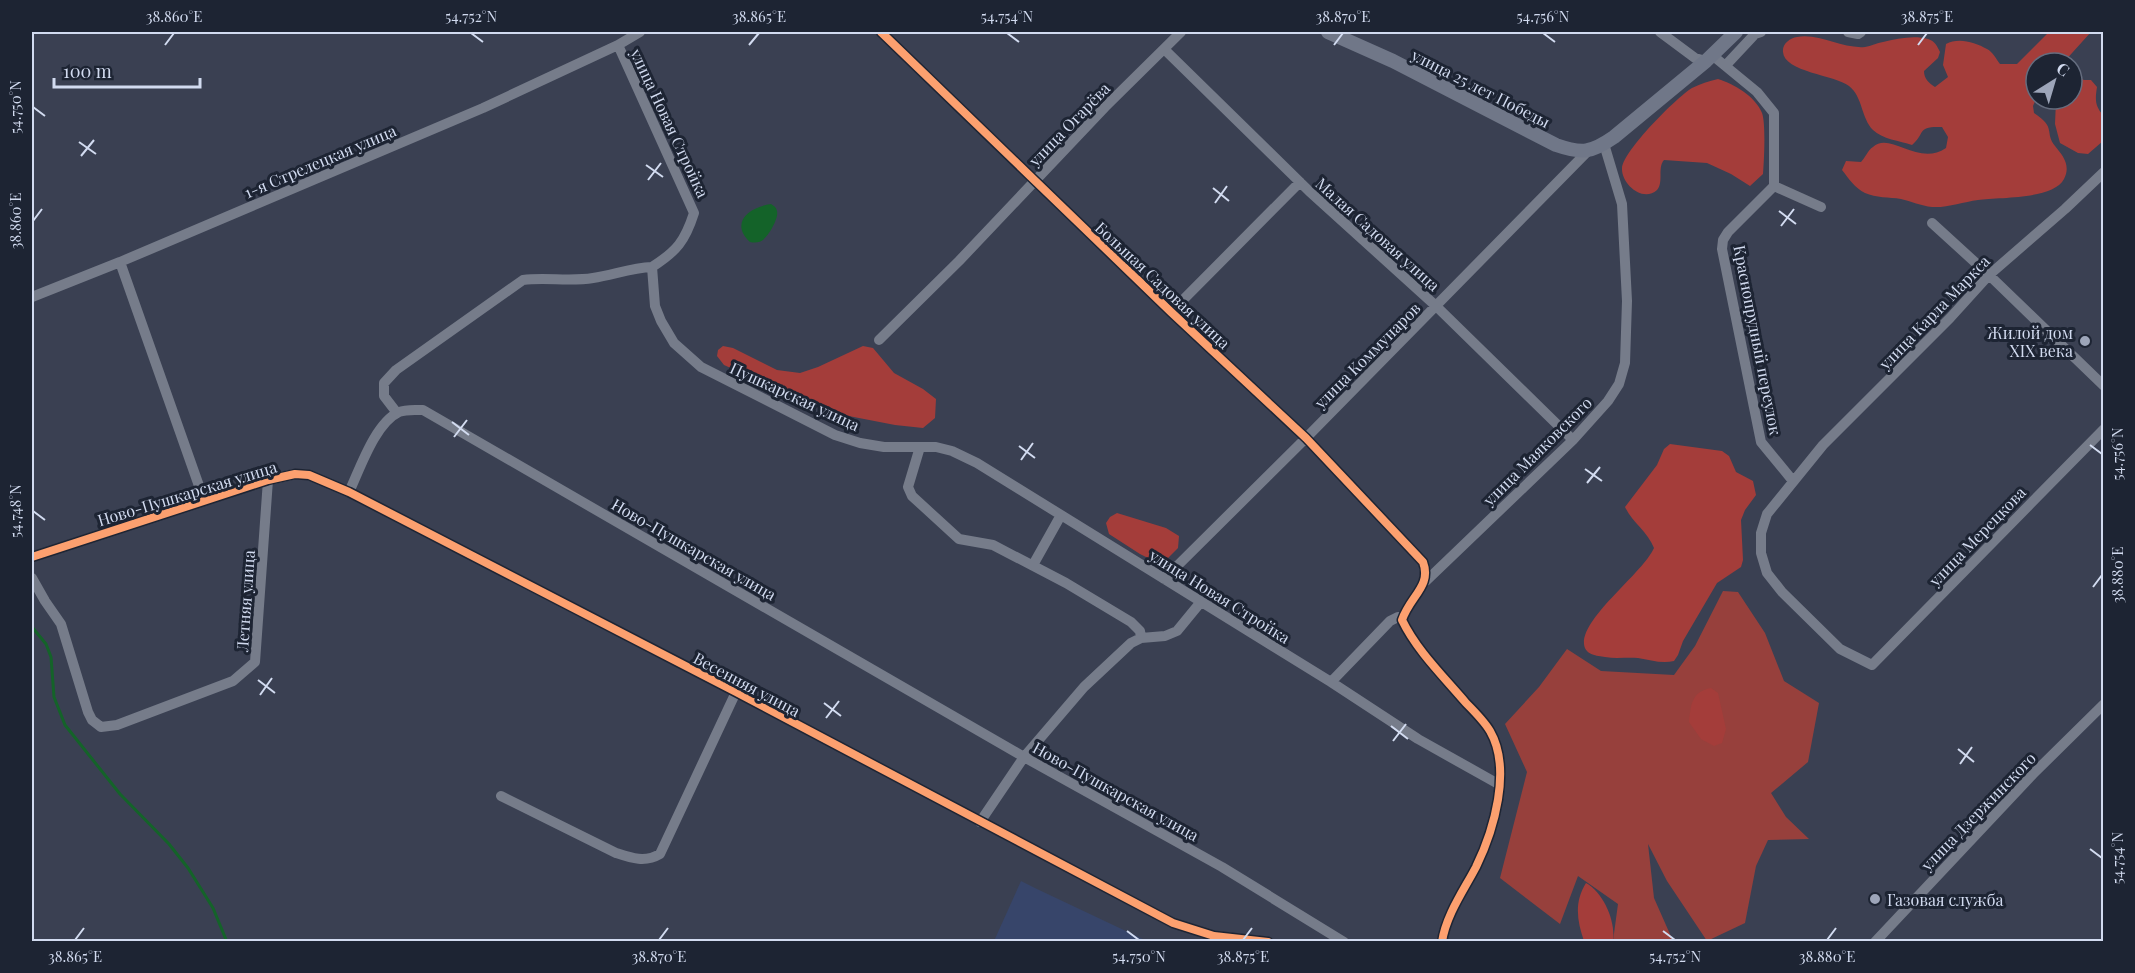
<svg xmlns="http://www.w3.org/2000/svg" width="2135" height="973" font-family="'Playfair Display',serif">
<style>
.built{fill:#37456a}
.green{fill:#97403c}
.forest{fill:#a43d3a}
.water{fill:#146329}
.lines{fill:none;stroke-linecap:round;stroke-linejoin:round}
.stream{stroke:#146329;stroke-width:3}
.minor{stroke:#767c8a;stroke-width:10}
.major{stroke:#707788;stroke-width:14}
.cycleway-casing{stroke:#1d2433;stroke-width:11}
.cycleway{stroke:#fca06f;stroke-width:8}
.ticks{fill:none;stroke:#d2dbf0;stroke-width:2}
.poi-dot{fill:#9da5b9;stroke:#1d2433;stroke-width:2}
.labels{text-anchor:middle;dominant-baseline:central;stroke-width:6;stroke-linejoin:round;paint-order:stroke}
.street-label{font-size:16px;fill:#d2dbf0;stroke:#1d2433}
.poi-label{font-size:16px;fill:#d2dbf0;stroke:#1d2433;text-anchor:end}
.neatline{fill:none;stroke:#d2dbf0;stroke-width:2}
.ticks-label{font-size:15px;text-anchor:middle;fill:#d2dbf0}
</style>
<rect width="100%" height="100%" fill="#3a4052"/>
<path class="built" d="M1021,881L1037,889L1147,941H994Z"/>
<path class="green" d="M1723,591L1738,592L1765,633L1784,681L1819,703L1808,762L1771,793L1786,817L1809,839L1768,840L1756,866L1745,923L1707,941L1667,881L1648,844L1654,898L1673,941H1613L1618,904L1578,876L1560,924L1500,878L1527,772L1505,724L1539,687L1567,649L1601,671L1674,675L1695,646Z"/>
<path class="forest" d="M2049,32H2091L2063,63H2036V99L2033,106L2034,113C2057,128 2044,132 2055,146C2063,156 2071,165 2064,179C2053,200 1998,197 1978,200C1963,202 1947,208 1932,207C1921,206 1911,201 1901,199C1889,197 1876,198 1865,193C1855,188 1849,179 1842,170L1846,161L1861,162C1865,158 1868,150 1873,147C1890,131 1918,167 1946,148L1948,137L1942,127C1916,126 1926,133 1912,145C1900,141 1882,139 1873,130C1861,118 1863,97 1849,86C1835,75 1784,72 1783,52C1782,44 1790,38 1797,37C1820,33 1842,49 1865,47C1871,46 1877,43 1883,42C1897,39 1913,35 1928,39C1935,41 1937,46 1940,52L1938,58L1924,71C1924,79 1929,83 1935,87L1948,77L1943,65L1946,44C1958,37 1975,42 1987,49C1993,52 1996,59 2000,64H2017Z
M2072,75L2084,80H2091L2097,87C2095,100 2095,106 2103,115V141L2088,154L2078,153L2060,143L2055,124L2056,101L2054,99H2072Z
M1718,79C1734,84 1755,96 1762,113C1766,123 1764,162 1763,174L1750,186L1731,174L1707,163L1664,160C1657,168 1664,182 1657,190C1643,203 1621,184 1622,168C1624,150 1676,98 1692,88C1700,84 1709,81 1718,79Z
M723,346L733,348L777,370L800,373L818,367L863,346L873,348L894,373L923,389L936,399L935,418L923,428L895,425L828,412L724,365L717,356L718,350Z
M1670,444L1722,451L1729,456L1736,472L1753,481L1756,495L1745,510L1741,520L1743,560L1741,567L1717,583L1683,641L1678,655L1674,661C1662,664 1650,660 1638,658C1627,657 1616,659 1605,657C1597,656 1585,655 1584,644C1582,617 1643,573 1654,548C1648,532 1632,522 1625,507L1657,465L1664,449Z
M1117,513L1166,528L1179,536L1178,548L1166,560L1154,561L1140,554L1109,534L1106,523L1110,517Z
M1711,688L1718,693L1726,729L1722,743L1714,746L1701,739L1689,722C1691,705 1691,692 1711,688Z
M1586,883C1604,893 1616,922 1613,941H1584C1577,921 1574,902 1586,883Z"/>
<path class="water" d="M771,204C774,206 776,207 777,211C779,218 769,235 764,239C760,243 755,243 750,242C729,222 750,207 771,204Z"/>
<g class="lines">
<path class="stream" d="M32,627L46,644L51,657L54,697L65,725L120,794L169,844L188,868L213,908L227,942"/>
<path class="minor" d="M881,32L1171,312L1306,438L1423,562C1432,586 1410,596 1402,620C1417,651 1444,677 1466,703C1474,711 1484,721 1490,731C1512,769 1494,830 1476,867C1464,890 1446,915 1442,942
M1660,32L1695,58L1706,61
M1848,32L1858,34L1861,32
M618,45L694,213C685,241 677,251 652,267
M1164,49L1309,191L1436,306L1573,440
M1712,55L1757,92L1774,113V186
M1726,65L1755,34L1761,32
M2104,172L2065,209L1989,275L1950,318L1823,445L1767,514L1761,533V553L1767,573L1782,592L1840,649L1872,665L2104,429
M1774,186L1728,232L1723,240L1722,249L1761,442L1793,481
M1774,186L1821,207
M1932,223L1989,275L2104,386
M120,262L204,500
M652,267L655,306L661,321L674,343L701,367L835,435L860,443L884,447H936L952,451L977,463L1331,682L1418,739L1500,785
M32,297L120,262L483,108L618,45L640,32
M1171,312L1300,182
M879,340L959,261L1105,107L1181,32
M397,413L384,396V383L396,370L523,280C546,277 570,282 593,278C613,275 631,268 652,267
M920,447L908,487L912,496L959,539L993,545L1066,583L1131,622L1140,631L1141,638
M349,492C360,469 375,423 399,412C406,409 415,410 423,410L1024,757L1222,867L1344,942
M32,557L268,480L295,474L309,475L349,492L736,692L1173,923L1214,936L1268,942
M1033,565L1061,515
M32,578L45,601L61,624L88,712L92,720L101,727L117,725L233,681L255,662L268,480
M1164,579L1306,438L1589,150
M1426,581L1573,440L1608,401L1619,384L1625,363L1627,301L1622,204L1604,144
M1331,682L1390,621L1398,617L1402,620
M501,796L616,853C631,858 645,863 660,854L736,692
M980,822L1024,757L1084,687L1131,643L1141,638L1165,636L1177,631L1200,603
M1875,942L2033,774L2104,704"/>
<path class="major" d="M1328,32L1393,61L1556,145C1582,154 1591,153 1614,137L1706,61L1736,32"/>
<defs>
<path id="cycleway" d="M881,32L1171,312L1306,438L1423,562C1432,586 1410,596 1402,620C1417,651 1444,677 1466,703C1474,711 1484,721 1490,731C1512,769 1494,830 1476,867C1464,890 1446,915 1442,942
M32,557L268,480L295,474L309,475L349,492L736,692L1173,923L1214,936L1268,942"/>
</defs>
<use href="#cycleway" class="cycleway-casing"/>
<use href="#cycleway" class="cycleway"/>
</g>
<path class="ticks" d="M471,33L483,42M1007,33L1019,42M1543,33L1555,42M165,45L174,33M749,45L759,33M1334,45L1343,33M1918,45L1927,33M33,107L45,116M79,142L96,154M81,156L94,140M646,165L663,177M648,180L661,163M1213,188L1229,201M1215,203L1227,186M1779,211L1796,224M33,221L42,209M1781,226L1794,209M452,422L469,435M454,437L467,420M2090,445L2102,454M1019,446L1035,458M1021,460L1033,443M1585,469L1602,481M1587,483L1600,467M33,511L45,520M2093,587L2102,575M258,680L275,693M260,695L272,678M824,703L841,716M826,718L839,701M1391,726L1408,739M1393,741L1406,724M1958,749L1974,762M1960,764L1972,747M2090,849L2102,858M1127,931L1139,940M1663,931L1675,940M75,940L84,928M659,940L668,928M1243,940L1252,928M1827,940L1836,928"/>
<g class="poi-dot">
<circle cx="2085" cy="341" r="6"/>
<circle cx="1875" cy="899" r="6"/>
</g>
<g class="labels">
<g class="street-label">
<text transform="translate(1481 88) rotate(27)">улица 25 лет Победы</text>
<text transform="translate(670 123) rotate(65)">улица Новая Стройка</text>
<text transform="translate(1069 124) rotate(-46)">улица Огарёва</text>
<text transform="translate(320 161) rotate(-23)">1-я Стрелецкая улица</text>
<text transform="translate(1378 234) rotate(42)">Малая Садовая улица</text>
<text transform="translate(1163 285) rotate(43)">Большая Садовая улица</text>
<text transform="translate(1934 312) rotate(-46)">улица Карла Маркса</text>
<text transform="translate(1758 340) rotate(79)">Краснопрудный переулок</text>
<text transform="translate(1367 355) rotate(-45)">улица Коммунаров</text>
<text transform="translate(795 396) rotate(25)">Пушкарская улица</text>
<text transform="translate(1537 451) rotate(-45)">улица Маяковского</text>
<text transform="translate(187 493) rotate(-17)">Ново-Пушкарская улица</text>
<text transform="translate(1977 536) rotate(-46)">улица Мерецкова</text>
<text transform="translate(694 549) rotate(30)">Ново-Пушкарская улица</text>
<text transform="translate(1220 596) rotate(32)">улица Новая Стройка</text>
<text transform="translate(245 601) rotate(-86)">Летняя улица</text>
<text transform="translate(747 684) rotate(28)">Весенняя улица</text>
<text transform="translate(1116 791) rotate(29)">Ново-Пушкарская улица</text>
<text transform="translate(1978 811) rotate(-46)">улица Дзержинского</text>
</g>
<g class="poi-label">
<text x="2073" y="332">Жилой дом<tspan x="2073" dy="18">XIX века</tspan></text>
<text x="1887" y="899" text-anchor="start">Газовая служба</text>
</g>
</g>
<rect width="2135" height="973" fill="none" stroke="#1d2433" stroke-width="66"/>
<g transform="translate(2054 81) rotate(37)"><circle r="28" fill="#1d2433" stroke="#656d7f" stroke-width="1.5"/>
<path d="M0-4.5L10 22L0 15L-10 22Z" fill="#9da5b9"/>
<text y="-9" font-size="16" font-weight="bold" text-anchor="middle" fill="#d2dbf0">С</text>
</g>
<path d="M54 78v9h146v-9" fill="none" stroke="#d2dbf0" stroke-width="3"/>
<text x="63" y="78" font-size="18" fill="#d2dbf0" stroke="#1d2433" stroke-width="4.5" paint-order="stroke">100 m</text>
<rect x="33" y="33" width="2069" height="907" class="neatline"/>
<g class="ticks-label">
<text x="174" y="22">38.860°E</text>
<text x="471" y="22">54.752°N</text>
<text x="759" y="22">38.865°E</text>
<text x="1007" y="22">54.754°N</text>
<text x="1343" y="22">38.870°E</text>
<text x="1543" y="22">54.756°N</text>
<text x="1927" y="22">38.875°E</text>
<text transform="translate(16 107) rotate(-90)" y="5">54.750°N</text>
<text transform="translate(16 221) rotate(-90)" y="5">38.860°E</text>
<text transform="translate(2118 454) rotate(-90)" y="5">54.756°N</text>
<text transform="translate(16 511) rotate(-90)" y="5">54.748°N</text>
<text transform="translate(2118 575) rotate(-90)" y="5">38.880°E</text>
<text transform="translate(2118 858) rotate(-90)" y="5">54.754°N</text>
<text x="75" y="962">38.865°E</text>
<text x="659" y="962">38.870°E</text>
<text x="1139" y="962">54.750°N</text>
<text x="1243" y="962">38.875°E</text>
<text x="1675" y="962">54.752°N</text>
<text x="1827" y="962">38.880°E</text>
</g>
</svg>
